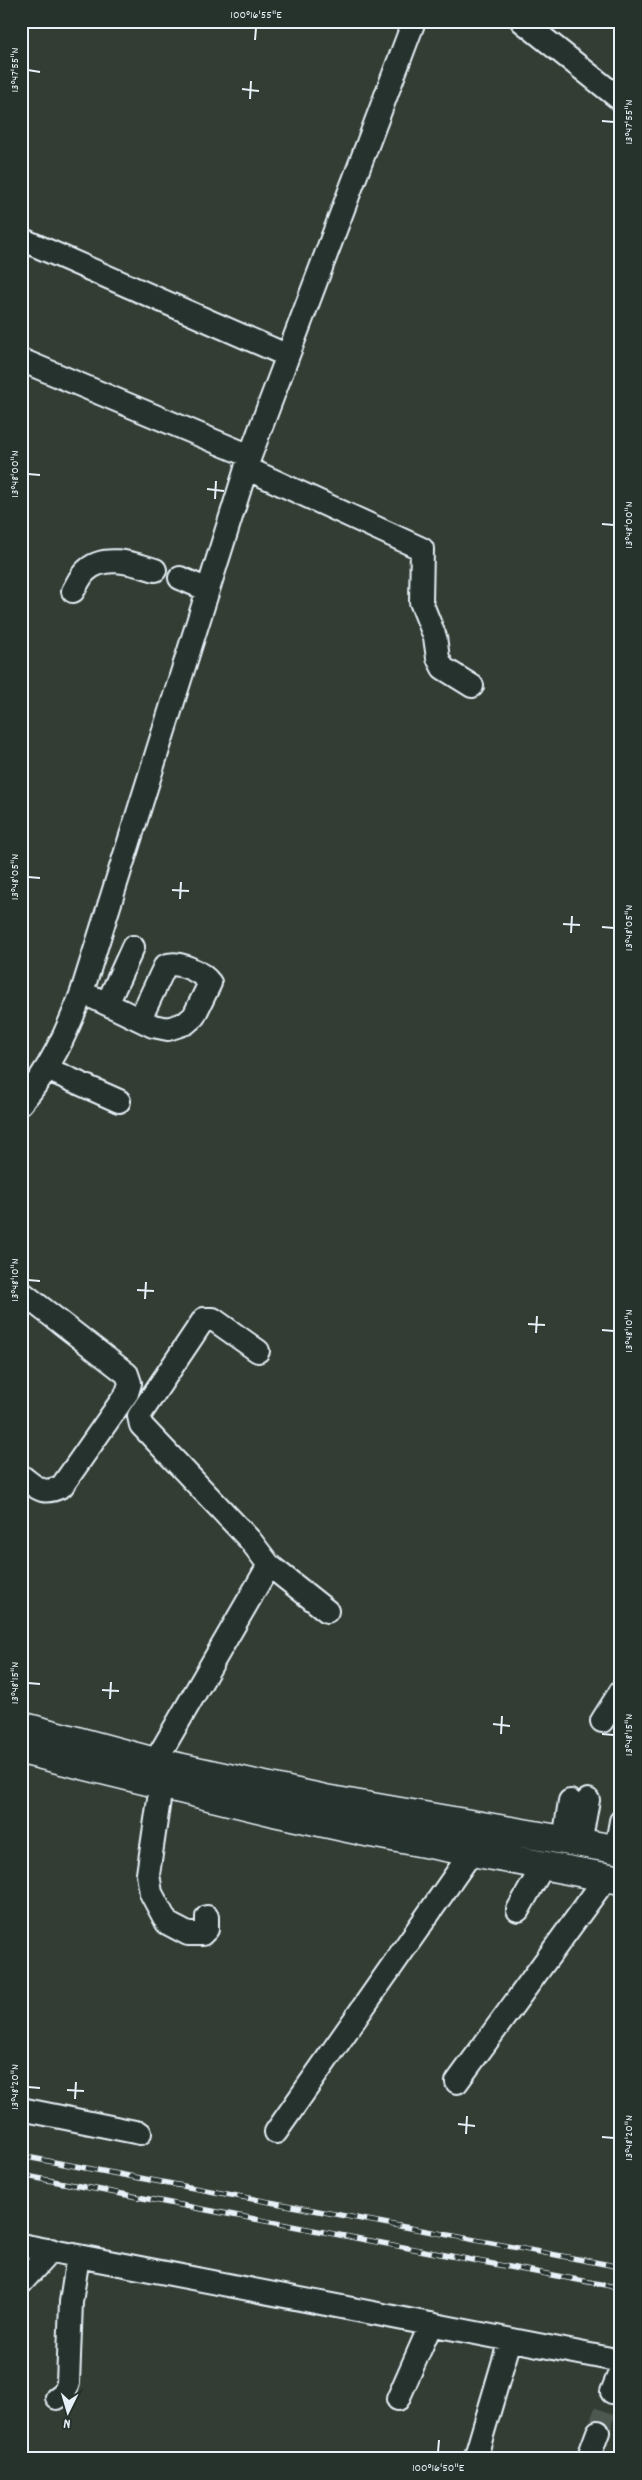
<svg xmlns="http://www.w3.org/2000/svg" width="642" height="2480" font-family="Dekko,sans-serif">
<style>
.lines{fill:none;stroke-linecap:round;stroke-linejoin:round}
.minor-tunnel{stroke:#4e5851;stroke-width:22;stroke-dasharray:22 11;stroke-linecap:butt}
.minor-casing{stroke:#e8f1f8;stroke-width:26}
.major-casing{stroke:#e8f1f8;stroke-width:31}
.minor{stroke:#26332d;stroke-width:22}
.major{stroke:#26332d;stroke-width:28}
.rail-casing{stroke:#e8f1f8;stroke-width:5.5}
.rail{stroke:#26332d;stroke-width:4;stroke-dasharray:11;stroke-linecap:butt}
.ticks{fill:none;stroke:#e8f1f8;stroke-width:2}
.neatline{fill:none;stroke:#e8f1f8;stroke-width:2}
.ticks-label{font-size:12px;text-anchor:middle;fill:#e8f1f8}
</style>
<rect width="100%" height="100%" fill="#333d34"/>
<filter id="ink" filterUnits="userSpaceOnUse"><feTurbulence type="fractalNoise" baseFrequency=".02" numOctaves="2"/><feDisplacementMap in="SourceGraphic" scale="10" xChannelSelector="R" yChannelSelector="G"/><feConvolveMatrix kernelMatrix="1 2 1 2 8 2 1 2 1" color-interpolation-filters="sRGB"/></filter>
<g filter="url(#ink)">
<g class="lines">
<path class="minor-tunnel" d="M598,2432L612,2392"/>
<defs>
<path id="minor" d="M522,21L621,100
M21,239L286,355
M21,360L250,456
M246,468L422,549L421,602L435,637L438,658L443,668L472,686
M180,578L208,590
M73,591C77,585 80,576 86,571C104,553 135,564 155,570
M82,992L153,1026L168,1029L186,1023L194,1016L210,983C202,972 178,960 165,966L140,1019
M108,1002L133,947
M47,1069L119,1101
M21,1103C50,1070 67,1032 82,992L250,456L414,21
M21,1292L127,1374L130,1383L127,1393L62,1486C42,1496 37,1488 21,1476
M269,1565L327,1611
M602,1721L621,1691
M155,1762L269,1565L250,1540L141,1425L139,1416L204,1319H213L258,1351
M161,1786L148,1874L151,1893L167,1923L188,1934H202L207,1929V1917
M564,1841L570,1801
M580,1844L588,1800
M616,1849L621,1821
M518,1910L543,1866
M457,2082L606,1878
M21,2109L140,2133
M276,2132L471,1853
M21,2245L621,2361
M21,2283L51,2250
M612,2392L621,2370
M57,2398L65,2392L68,2383L71,2302L78,2256
M398,2399L431,2324
M475,2459L510,2340
M588,2459L598,2432"/>
<path id="major" d="M21,1726L155,1762L325,1799L621,1850
M21,1750L274,1812L371,1833L621,1880"/>
</defs>
<use href="#minor" class="minor-casing"/>
<use href="#major" class="major-casing"/>
<use href="#minor" class="minor"/>
<use href="#major" class="major"/>
<defs>
<path id="rail" d="M21,2156L621,2267
M21,2175L621,2288"/>
</defs>
<use href="#rail" class="rail-casing"/>
<use href="#rail" class="rail"/>
</g>
</g>
<path class="ticks" d="M255,40L256,28M28,70L40,72M242,89L259,91M250,99L251,81M602,121L614,122M28,474L40,475M207,489L224,491M215,499L216,481M602,524L614,525M28,877L40,878M172,890L189,891M180,899L181,882M563,924L580,925M602,927L614,928M571,933L572,916M28,1280L40,1281M137,1290L154,1291M145,1299L146,1282M528,1324L545,1325M602,1330L614,1331M536,1333L537,1316M28,1683L40,1684M102,1690L119,1691M110,1699L111,1682M493,1724L510,1726M501,1734L502,1716M602,1734L614,1735M28,2087L40,2088M67,2090L84,2091M75,2099L76,2082M458,2124L475,2126M466,2134L467,2116M602,2137L614,2138M438,2452L439,2440"/>
<rect width="642" height="2480" fill="none" stroke="#26332d" stroke-width="55"/>
<g transform="translate(68 2412) rotate(185)" stroke="#26332d" stroke-width="4" paint-order="stroke">
<path d="M0-4L9 19L0 12L-9 19Z" fill="#e8f1f8"/>
<text y="-8" font-size="14" font-weight="bold" text-anchor="middle" fill="#e8f1f8">N</text>
</g>
<rect x="28" y="28" width="586" height="2424" class="neatline"/>
<g class="ticks-label">
<text x="256" y="18">100°16'55"E</text>
<text transform="translate(14 70) rotate(-90)" y="4">13°47'55"N</text>
<text transform="translate(628 122) rotate(-90)" y="4">13°47'55"N</text>
<text transform="translate(14 474) rotate(-90)" y="4">13°48'00"N</text>
<text transform="translate(628 525) rotate(-90)" y="4">13°48'00"N</text>
<text transform="translate(14 877) rotate(-90)" y="4">13°48'05"N</text>
<text transform="translate(628 928) rotate(-90)" y="4">13°48'05"N</text>
<text transform="translate(14 1280) rotate(-90)" y="4">13°48'10"N</text>
<text transform="translate(628 1331) rotate(-90)" y="4">13°48'10"N</text>
<text transform="translate(14 1683) rotate(-90)" y="4">13°48'15"N</text>
<text transform="translate(628 1735) rotate(-90)" y="4">13°48'15"N</text>
<text transform="translate(14 2087) rotate(-90)" y="4">13°48'20"N</text>
<text transform="translate(628 2138) rotate(-90)" y="4">13°48'20"N</text>
<text x="438" y="2471">100°16'50"E</text>
</g>
</svg>
